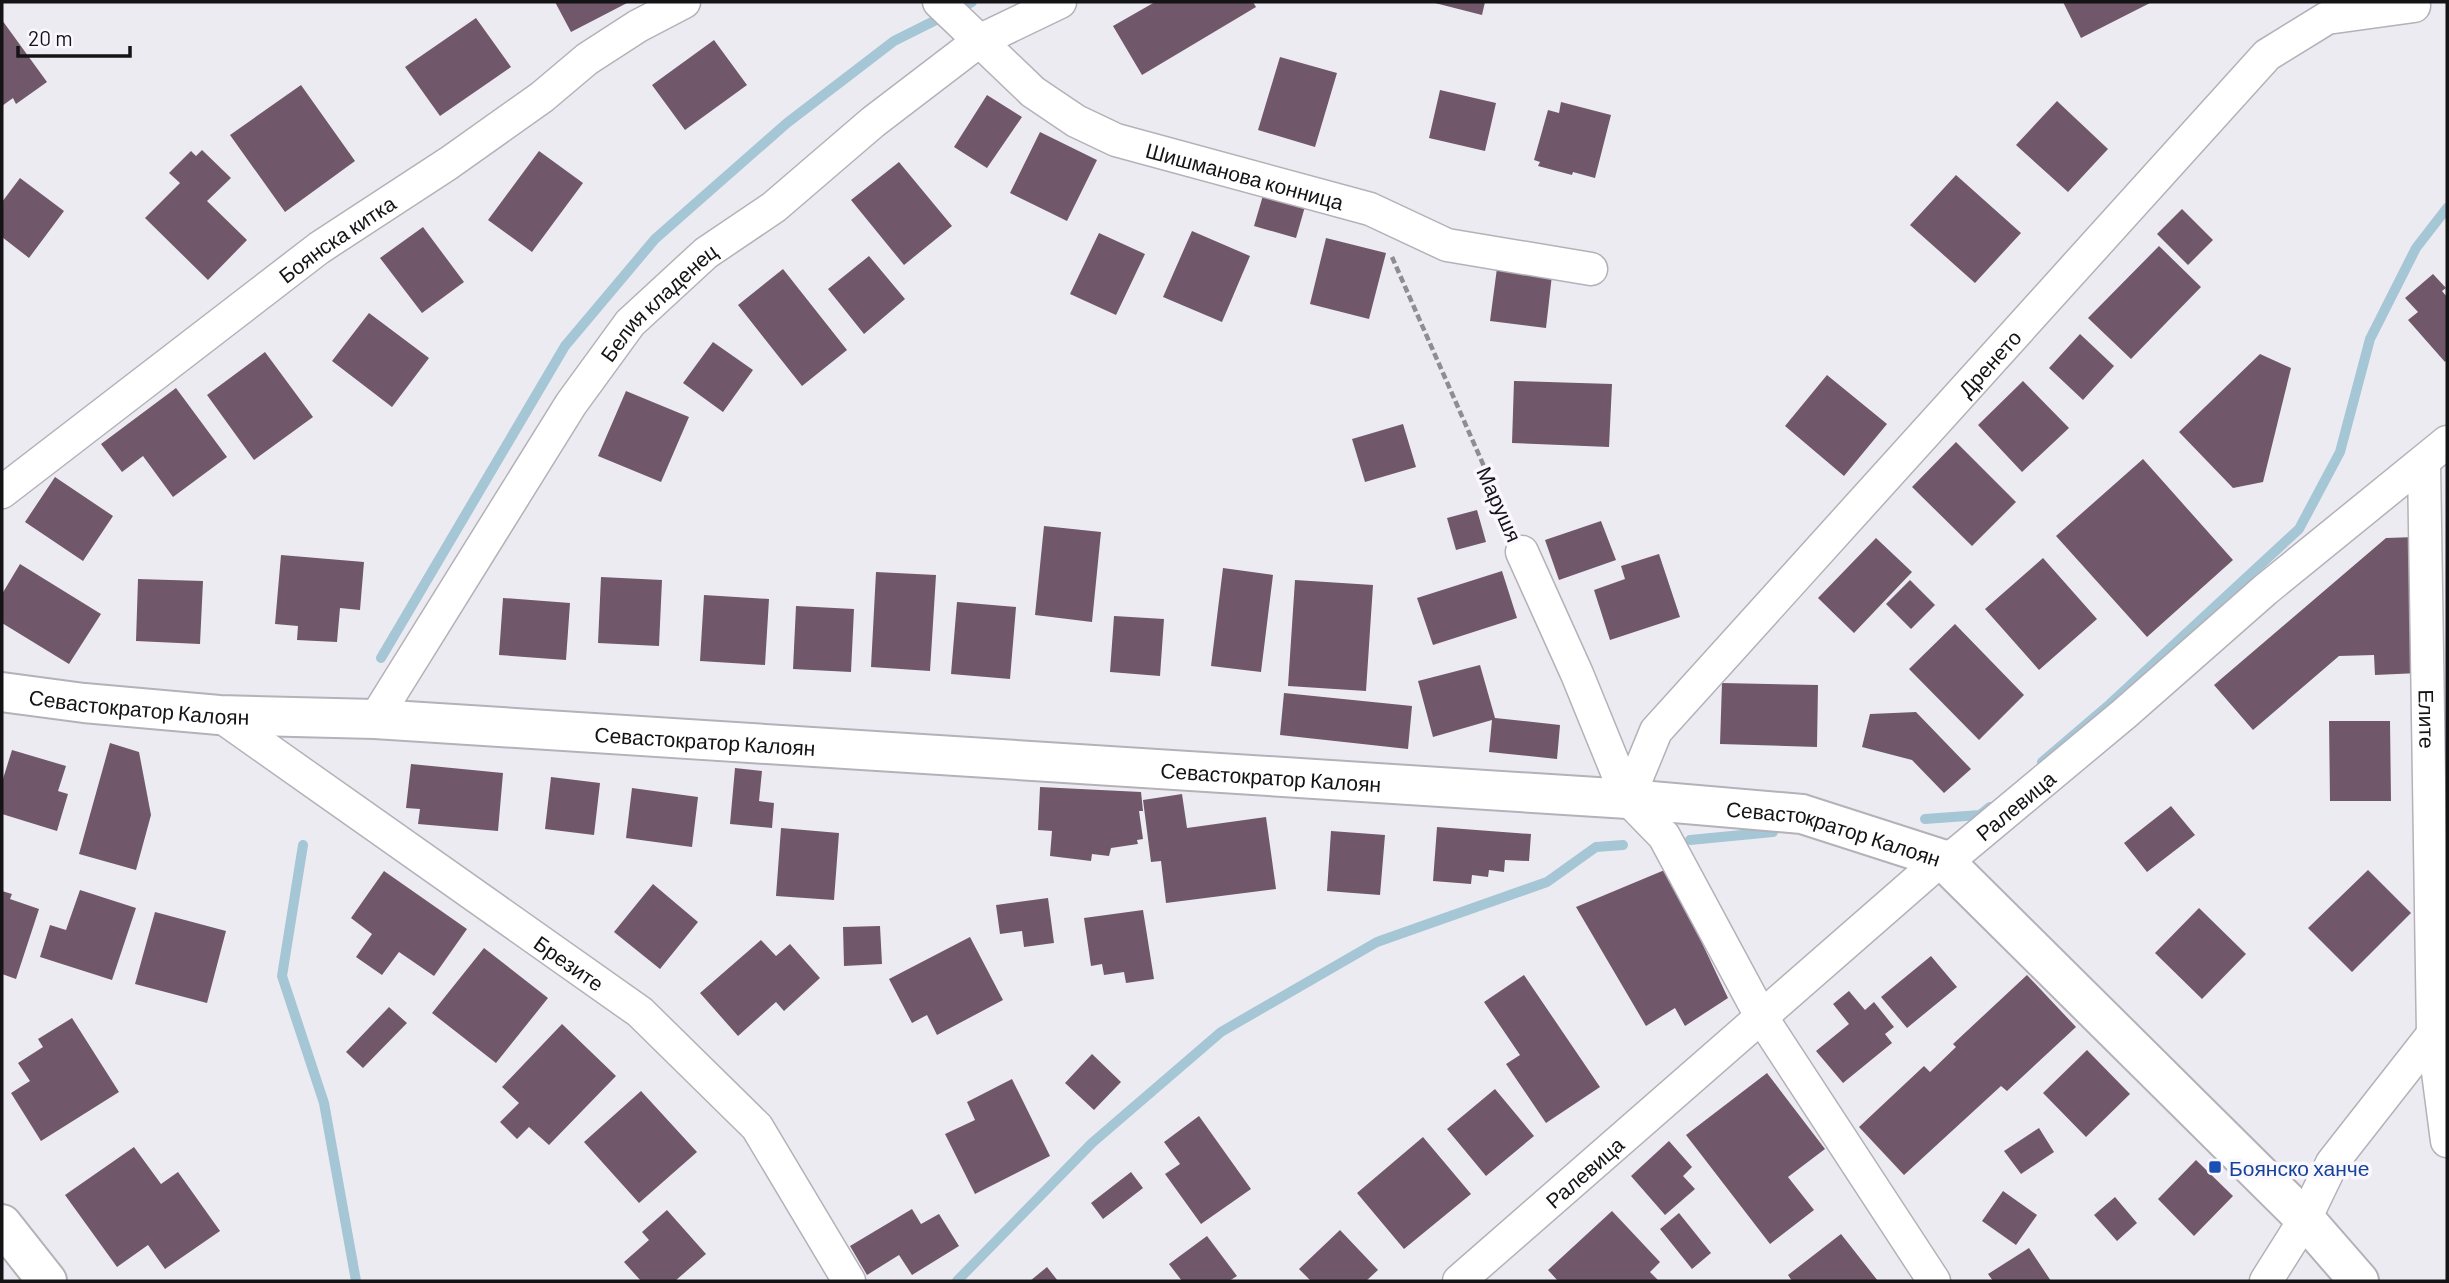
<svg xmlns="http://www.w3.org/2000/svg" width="2449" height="1283" font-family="Barlow,sans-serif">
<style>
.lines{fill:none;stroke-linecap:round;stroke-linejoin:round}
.stream{stroke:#a5c6d5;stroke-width:10}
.building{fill:#70586a}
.minor-casing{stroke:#b4b1b8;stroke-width:35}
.secondary-casing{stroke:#b4b1b8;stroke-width:42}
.path{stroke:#8e8d92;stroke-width:4.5;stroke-dasharray:7 3.5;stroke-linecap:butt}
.minor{stroke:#fff;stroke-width:32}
.secondary{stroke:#fff;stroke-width:38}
.transit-dot{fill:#1a4fb4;stroke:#faf8fe;stroke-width:2.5}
.labels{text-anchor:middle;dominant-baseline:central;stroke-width:7;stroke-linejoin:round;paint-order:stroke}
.street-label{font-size:21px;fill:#141315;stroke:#faf8fe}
.transit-label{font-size:21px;fill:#164399;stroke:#faf8fe;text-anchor:start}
</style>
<rect width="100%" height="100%" fill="#edebf2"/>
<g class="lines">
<path class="stream" d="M381,658L565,346L655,239L787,123L894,41L972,2
M2042,762L2110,704L2299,529L2340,452L2370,339L2416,248L2447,208
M1925,819L1980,815L1990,807
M1690,840L1773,832
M303,845L282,976L324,1103L356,1281
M957,1281L1092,1143L1221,1032L1377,942L1547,882L1596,847L1623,845"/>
</g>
<path class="building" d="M555,2H629L571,32Z
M1155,2H1253L1256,7L1142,75L1113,26Z
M1431,2H1485L1482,15Z
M2063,2H2152L2081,38Z
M476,18L511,67L440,116L405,67Z
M2,20L47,82L16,104L13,98L2,106Z
M714,40L747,85L685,130L652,85Z
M1280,57L1337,73L1315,147L1258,130Z
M301,85L355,161L285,212L230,135Z
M1440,90L1496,103L1485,151L1429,138Z
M987,95L1022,117L987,168L954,147Z
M2057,101L2108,149L2068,192L2016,145Z
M1561,102L1611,115L1595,178L1573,172L1572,175L1538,166L1540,162L1534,160L1548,110L1559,113Z
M1040,132L1097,160L1067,221L1010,193Z
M202,150L231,178L207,201L247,240L208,280L145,218L180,183L169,173L191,151L196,156Z
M539,151L583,183L532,252L488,220Z
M899,162L952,226L904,265L851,200Z
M1956,175L2021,233L1975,283L1910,225Z
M20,178L64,211L29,258L2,237V202Z
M1264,192L1306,203L1296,238L1254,226Z
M2182,209L2213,240L2188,265L2157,234Z
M423,227L464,282L422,313L380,258Z
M1192,231L1250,256L1222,322L1163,297Z
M1099,233L1145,254L1116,315L1070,294Z
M1326,238L1386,253L1369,319L1310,304Z
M2159,246L2201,287L2131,359L2088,318Z
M869,256L905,299L864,334L828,289Z
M1497,268L1552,275L1546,328L1490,321Z
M783,269L847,350L802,386L738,305Z
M2433,274L2446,288L2442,291L2447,297V359L2445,362L2408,320L2418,312L2405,298Z
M369,313L429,358L392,407L332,361Z
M2080,334L2114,366L2083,400L2049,368Z
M713,342L753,370L723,412L683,383Z
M265,352L313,417L254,460L207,395Z
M2260,354L2291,368L2263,482L2233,488L2179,432Z
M1827,375L1887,424L1844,476L1785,426Z
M1514,381L1612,384L1609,447L1512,443Z
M2023,381L2069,428L2022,472L1978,425Z
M176,388L227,457L173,497L143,456L122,472L101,444Z
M626,391L689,417L661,482L598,456Z
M1403,424L1416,467L1365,482L1352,439Z
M1956,442L2016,502L1972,546L1912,487Z
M2143,459L2233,560L2147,637L2056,536Z
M55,477L113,516L83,561L25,522Z
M1477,510L1486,542L1456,550L1447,518Z
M1601,521L1616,560L1559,580L1545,540Z
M1044,526L1101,532L1092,622L1035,615Z
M2416,537L2419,673L2375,675L2374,655L2339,656L2253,730L2214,685L2386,538Z
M1876,538L1912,572L1854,633L1818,598Z
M1659,554L1680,617L1610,640L1594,590L1625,579L1621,566Z
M281,555L364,562L360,610L340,608L337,642L297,640L298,626L275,624Z
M2043,558L2097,619L2039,670L1985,609Z
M20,564L101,614L69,664L2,623V594Z
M1223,568L1273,575L1261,672L1211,666Z
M1502,571L1517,618L1433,645L1417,598Z
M876,572L936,575L930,671L871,667Z
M601,577L662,580L659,646L598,643Z
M138,579L203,581L200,644L136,641Z
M1295,580L1373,585L1366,691L1288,686Z
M1910,580L1935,605L1911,629L1886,604Z
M704,595L769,599L765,665L700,661Z
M503,598L570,603L566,660L499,655Z
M957,602L1016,607L1010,679L951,674Z
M796,606L854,609L851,672L793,669Z
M1114,616L1164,619L1160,676L1110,672Z
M1955,624L2024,695L1979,740L1909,669Z
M1480,665L1495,718L1560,725L1557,759L1489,752L1492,720L1433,737L1418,681Z
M1722,683L1818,685L1817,747L1720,744Z
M1284,693L1412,706L1408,749L1280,735Z
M1916,712L1971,769L1944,793L1912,760L1862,747L1870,714Z
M2329,721H2390L2391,801H2330Z
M110,743L139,752L151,815L136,870L79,854Z
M12,750L66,766L58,791L68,794L57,831L2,814V782Z
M411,764L503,773L498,831L418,824L420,809L406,808Z
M735,768L762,771L759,801L774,803L772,828L730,824Z
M551,777L600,783L594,835L545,829Z
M1040,787L1141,792L1143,811H1139L1143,839L1137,840L1138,844L1111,848L1109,856L1092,854L1091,861L1050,856L1052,831L1038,830Z
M632,788L698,797L692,847L626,838Z
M1182,794L1187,828L1266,817L1276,889L1166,903L1161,861L1151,862L1143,800Z
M2171,806L2195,835L2147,872L2124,843Z
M1437,827L1531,834L1529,861L1505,860L1504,872L1489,870L1488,877L1472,875L1471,884L1433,881Z
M781,828L839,833L834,900L776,896Z
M1331,831L1385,835L1380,895L1327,891Z
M1667,869L1728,998L1685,1026L1675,1008L1646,1026L1576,907Z
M2368,870L2411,913L2352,972L2308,928Z
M384,871L467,929L434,976L399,952L382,975L356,957L372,934L351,918Z
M653,884L698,922L660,969L614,932Z
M80,890L136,908L112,980L40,957L50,925L66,930Z
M2,891L12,894L10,899L39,909L16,979L2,974Z
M1048,898L1054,943L1024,947L1022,931L1000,934L996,905Z
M2199,908L2246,954L2202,999L2155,953Z
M1143,910L1154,979L1126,983L1124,972L1104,975L1102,964L1091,966L1084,918Z
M155,912L226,931L207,1003L135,984Z
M880,926L882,964L844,966L843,927Z
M970,937L1003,1000L937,1035L927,1015L912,1023L889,979Z
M761,940L776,956L790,944L820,978L784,1011L776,1002L738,1036L700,993Z
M484,948L548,998L496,1063L432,1013Z
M1931,956L1957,987L1907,1028L1881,997Z
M1524,975L1600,1087L1546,1123L1506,1064L1520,1055L1484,1002Z
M2027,975L2076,1027L2007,1091L2001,1086L1904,1175L1859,1127L1924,1066L1930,1072L1956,1047L1953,1044Z
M1849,991L1865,1010L1874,1002L1894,1027L1885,1034L1892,1043L1843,1083L1816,1051L1849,1024L1833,1004Z
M389,1007L407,1023L363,1068L346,1052Z
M72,1018L119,1092L41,1141L11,1093L30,1081L18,1063L43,1047L38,1039Z
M562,1024L616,1076L549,1145L529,1127L517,1139L500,1122L519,1103L502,1087Z
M2087,1050L2130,1094L2086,1137L2043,1093Z
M1092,1054L1121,1082L1094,1110L1065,1083Z
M1767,1073L1825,1149L1788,1177L1814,1210L1770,1244L1686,1135Z
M1012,1079L1050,1156L975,1194L945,1134L975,1120L967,1102Z
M1495,1089L1534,1136L1486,1176L1447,1129Z
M641,1091L697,1152L639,1203L584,1142Z
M1199,1116L1251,1189L1201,1224L1165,1174L1180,1164L1164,1142Z
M2039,1128L2054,1152L2021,1174L2004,1151Z
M1423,1137L1471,1194L1404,1249L1357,1193Z
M1669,1141L1692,1167L1683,1176L1695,1189L1665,1215L1631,1176Z
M134,1147L161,1184L178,1172L220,1231L165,1269L148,1245L117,1267L65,1195Z
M2196,1160L2233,1196L2194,1236L2158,1199Z
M1131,1172L1143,1188L1103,1219L1091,1203Z
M2003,1191L2037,1215L2016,1245L1982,1221Z
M2115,1197L2137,1223L2117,1241L2094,1215Z
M912,1209L921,1224L939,1214L959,1246L912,1275L899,1255L867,1275L850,1246Z
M667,1210L706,1254L675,1281H641L624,1262L649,1240L642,1232Z
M1612,1211L1660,1262L1650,1272L1659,1281H1558L1548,1270Z
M1679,1213L1711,1253L1692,1269L1660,1229Z
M1340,1230L1378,1270L1366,1281H1311L1299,1269Z
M1841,1234L1878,1281H1792L1788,1275Z
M1207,1236L1237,1276L1229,1281H1182L1169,1264Z
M2029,1248L2051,1281H1993L1988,1274Z
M1047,1267L1058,1281H1030Z"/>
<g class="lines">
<defs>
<g id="minor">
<path id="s1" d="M939,2L1033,92L1076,121L1116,140L1370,209L1447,245L1591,269"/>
<path id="s2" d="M2424,463L2433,1034L2447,1141"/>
<path id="s3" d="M2,492L319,248L449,163L542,97L587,59L638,26L684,2"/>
<path d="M1522,552L1577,674L1628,799L1664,836L1762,1018L1934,1281"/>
<path id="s4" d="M219,715L640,1012L757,1127L849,1281"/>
<path id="s5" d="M375,719L571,404L630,323L706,253L774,207L873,122L979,41L1060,2"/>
<path id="s6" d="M1628,799L1656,731L2267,55L2327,18L2414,6"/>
<path id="s7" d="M1459,1281L1942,859L1956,854L2124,714L2265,590L2447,442"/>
<path d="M2266,1281L2305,1219L2332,1163L2433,1034L2443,1027"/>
</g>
<g id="secondary">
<path id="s8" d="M2,692L84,703L219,715L375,719L1628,799L1802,814L1942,859L2305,1219L2359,1281"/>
<path d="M2,1224L47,1281"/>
</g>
</defs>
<use href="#minor" class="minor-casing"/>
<use href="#secondary" class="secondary-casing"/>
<path class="path" d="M1392,257L1508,521"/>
<use href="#minor" class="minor"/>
<use href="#secondary" class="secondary"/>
</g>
<rect class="transit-dot" x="2208" y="1160" width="14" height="14" rx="3.5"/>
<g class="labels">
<g class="street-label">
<text stroke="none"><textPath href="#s1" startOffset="360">Шишманова конница</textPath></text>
<text stroke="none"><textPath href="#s3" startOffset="420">Боянска китка</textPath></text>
<text stroke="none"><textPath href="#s5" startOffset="506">Белия кладенец</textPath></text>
<text stroke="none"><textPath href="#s6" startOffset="570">Дренето</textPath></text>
<text transform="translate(1500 504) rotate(66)">Марушя</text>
<text stroke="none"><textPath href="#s8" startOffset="138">Севастократор Калоян</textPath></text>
<text stroke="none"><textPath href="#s2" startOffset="256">Елите</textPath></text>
<text stroke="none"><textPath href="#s8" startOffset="705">Севастократор Калоян</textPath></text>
<text stroke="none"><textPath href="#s8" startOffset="1272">Севастократор Калоян</textPath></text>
<text stroke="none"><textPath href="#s7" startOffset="733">Ралевица</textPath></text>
<text stroke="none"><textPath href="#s8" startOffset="1839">Севастократор Калоян</textPath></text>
<text stroke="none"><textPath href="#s4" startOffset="429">Брезите</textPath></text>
<text stroke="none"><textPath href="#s7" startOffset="166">Ралевица</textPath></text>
</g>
<g class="transit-label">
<text x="2229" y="1167">Боянско ханче</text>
</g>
</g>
<rect width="2449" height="1283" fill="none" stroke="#141315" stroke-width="7"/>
<path d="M18 46v10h112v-10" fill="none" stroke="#141315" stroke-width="3.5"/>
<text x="28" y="46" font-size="21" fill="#141315" stroke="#faf8fe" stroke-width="5" paint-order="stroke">20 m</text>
</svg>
